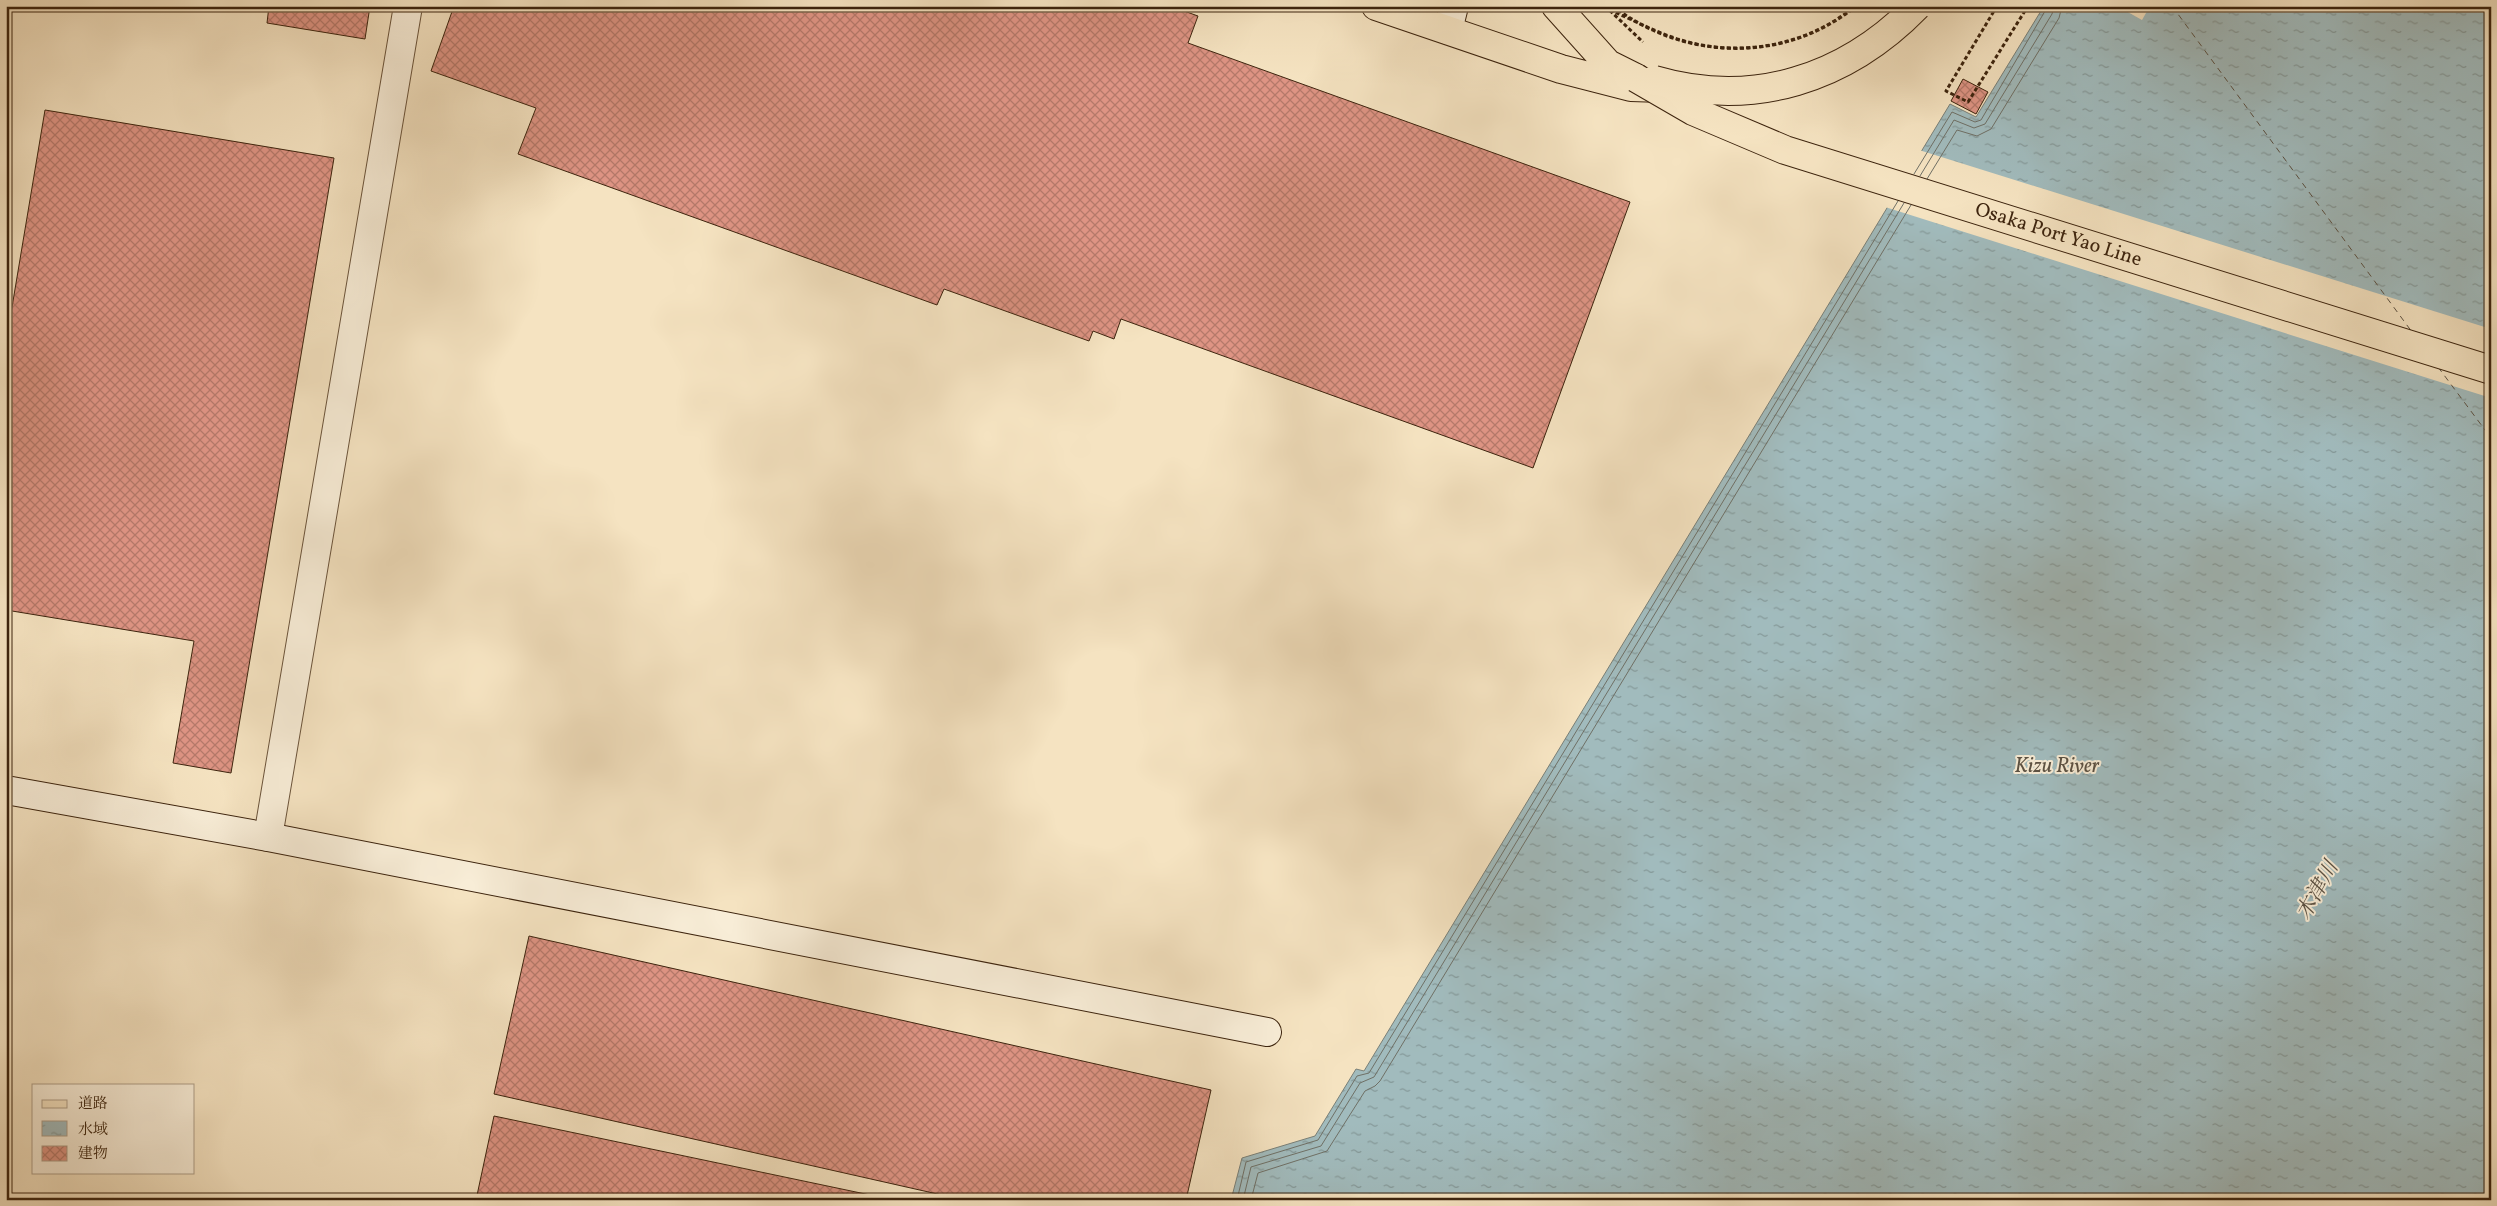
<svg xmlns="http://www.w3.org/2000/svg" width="2497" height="1206" font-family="Vollkorn,'Noto Serif JP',serif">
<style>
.water{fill:url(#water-ripples);stroke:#797f77}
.pier{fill:#f5e3c1}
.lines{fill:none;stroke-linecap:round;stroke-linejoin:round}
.shore{stroke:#6f7066;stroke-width:1}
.ferry{stroke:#5b5143;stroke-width:1;stroke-dasharray:6 5;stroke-linecap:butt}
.building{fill:url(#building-cross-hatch);stroke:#3d240e}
.street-casing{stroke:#6b543b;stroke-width:30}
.secondary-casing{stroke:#3d240e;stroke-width:30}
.primary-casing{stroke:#3d240e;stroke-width:30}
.path{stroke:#3d240e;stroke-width:3;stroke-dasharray:4 2.5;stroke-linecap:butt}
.street{stroke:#f8edd7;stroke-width:28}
.secondary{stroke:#f8edd7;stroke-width:28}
.primary{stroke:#f5e3c1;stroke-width:28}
.primary-bridge-casing{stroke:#3d240e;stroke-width:30;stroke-linecap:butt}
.path-bridge{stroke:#3d240e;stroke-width:3;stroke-dasharray:4 2.5;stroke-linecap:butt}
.primary-bridge{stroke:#f5e3c1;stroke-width:28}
.labels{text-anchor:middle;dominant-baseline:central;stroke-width:4;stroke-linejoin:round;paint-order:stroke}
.street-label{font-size:20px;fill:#3d240e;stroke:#f8edd7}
.water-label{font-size:21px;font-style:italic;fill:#5b5143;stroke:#f8edd7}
</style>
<defs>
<pattern id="water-ripples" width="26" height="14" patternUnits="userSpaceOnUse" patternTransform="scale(1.25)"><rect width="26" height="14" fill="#a1bbbd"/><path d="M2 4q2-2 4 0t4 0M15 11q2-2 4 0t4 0" fill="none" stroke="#849898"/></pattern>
<pattern id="building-cross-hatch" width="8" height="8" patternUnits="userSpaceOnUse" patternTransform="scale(1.25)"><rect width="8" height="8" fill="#de9484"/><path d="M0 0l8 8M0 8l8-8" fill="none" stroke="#b5796a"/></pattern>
</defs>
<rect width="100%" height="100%" fill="#f5e3c1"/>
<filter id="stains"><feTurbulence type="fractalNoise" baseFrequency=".004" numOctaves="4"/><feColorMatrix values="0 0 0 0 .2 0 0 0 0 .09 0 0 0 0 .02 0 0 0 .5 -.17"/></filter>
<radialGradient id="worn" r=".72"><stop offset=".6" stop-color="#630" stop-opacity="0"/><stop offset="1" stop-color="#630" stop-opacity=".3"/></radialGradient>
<path class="water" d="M2044,6H2491V1200H1231L1242,1158L1315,1136L1356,1069L1364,1071L1950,104L1976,117Z"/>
<path class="pier" d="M2117,6H2150L2142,20Z
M1919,150L2491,329V398L1885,207Z"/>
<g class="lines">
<path class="shore" d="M1914,174L1952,112L1975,122L1981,120L2048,6
M1920,176L1954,120L1974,128L1985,124L2052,14L2054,6
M1927,179L1957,130L1977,136L1991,129L2059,18L2062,6
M1237,1200L1246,1162L1318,1140L1357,1076L1369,1073L1898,201
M1243,1200L1251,1167L1321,1146L1360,1083L1374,1077L1904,203
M1251,1200L1258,1173L1327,1151L1365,1091L1375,1086L1380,1081L1911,205"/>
<path class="ferry" d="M2172,6L2412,332
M2438,367L2491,438"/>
</g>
<path class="building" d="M6,6H11L6,34Z
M269,6H370L365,39L267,23Z
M454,6H1170L1198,16L1188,43L1630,202L1533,468L1121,319L1114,339L1093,331L1089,341L944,289L937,305L518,154L536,108L431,71Z
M1963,79L1988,92L1976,114L1951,101Z
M45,110L334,158L231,773L173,763L194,641L6,610V343Z
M529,936L1211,1090L1186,1200H964L494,1094Z
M494,1116L894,1200H476Z"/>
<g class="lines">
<defs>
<path id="street" d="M268,837L408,6"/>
<path id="secondary" d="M1448,30L1454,6
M6,790L268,837L1267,1032"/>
<path id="primary" d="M1376,6L1561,69L1631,87L1662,88
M1556,6L1608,64L1636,78"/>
</defs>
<use href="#street" class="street-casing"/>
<use href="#secondary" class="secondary-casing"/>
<use href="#primary" class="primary-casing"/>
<path class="path" d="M1997,6L1946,91L1968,102L2028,6
M1610,10C1635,21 1661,35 1688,42C1745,57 1810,44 1855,6"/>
<use href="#street" class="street"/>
<use href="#secondary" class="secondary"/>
<use href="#primary" class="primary"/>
<defs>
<g id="primary-bridge">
<path id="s1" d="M1636,78L1693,111L1785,150L2491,370"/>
<path d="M1654,80C1753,109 1846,79 1917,6"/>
</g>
</defs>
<use href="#primary-bridge" class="primary-bridge-casing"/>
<path class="path-bridge" d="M1605,6L1643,42
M1613,6C1683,61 1786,64 1856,6"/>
<use href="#primary-bridge" class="primary-bridge"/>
</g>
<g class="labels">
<g class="street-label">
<text stroke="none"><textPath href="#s1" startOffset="452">Osaka Port Yao Line</textPath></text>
</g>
<g class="water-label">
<text x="2057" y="766">Kizu River</text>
<text transform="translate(2318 891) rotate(-61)">木津川</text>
</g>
</g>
<rect width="2497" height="1206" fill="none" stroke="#f5e3c1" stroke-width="25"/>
<rect x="8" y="8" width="2482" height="1191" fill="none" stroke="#3d240e" stroke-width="2.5"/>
<rect x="12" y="12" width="2472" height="1181" fill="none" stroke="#3d240e"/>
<rect x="32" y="1084" width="162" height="90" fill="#f8edd7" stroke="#ad9d87"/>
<rect x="42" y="1100" width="25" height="8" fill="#f5e3c1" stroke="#ad9d87"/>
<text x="78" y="1108" font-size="15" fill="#3d240e">道路</text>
<rect x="42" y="1121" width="25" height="15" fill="url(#water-ripples)" stroke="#ad9d87"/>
<text x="78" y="1134" font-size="15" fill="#3d240e">水域</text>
<rect x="42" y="1146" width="25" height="15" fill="url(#building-cross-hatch)" stroke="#ad9d87"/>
<text x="78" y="1158" font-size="15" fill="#3d240e">建物</text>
<rect width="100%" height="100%" filter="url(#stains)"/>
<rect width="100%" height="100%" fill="url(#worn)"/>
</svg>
